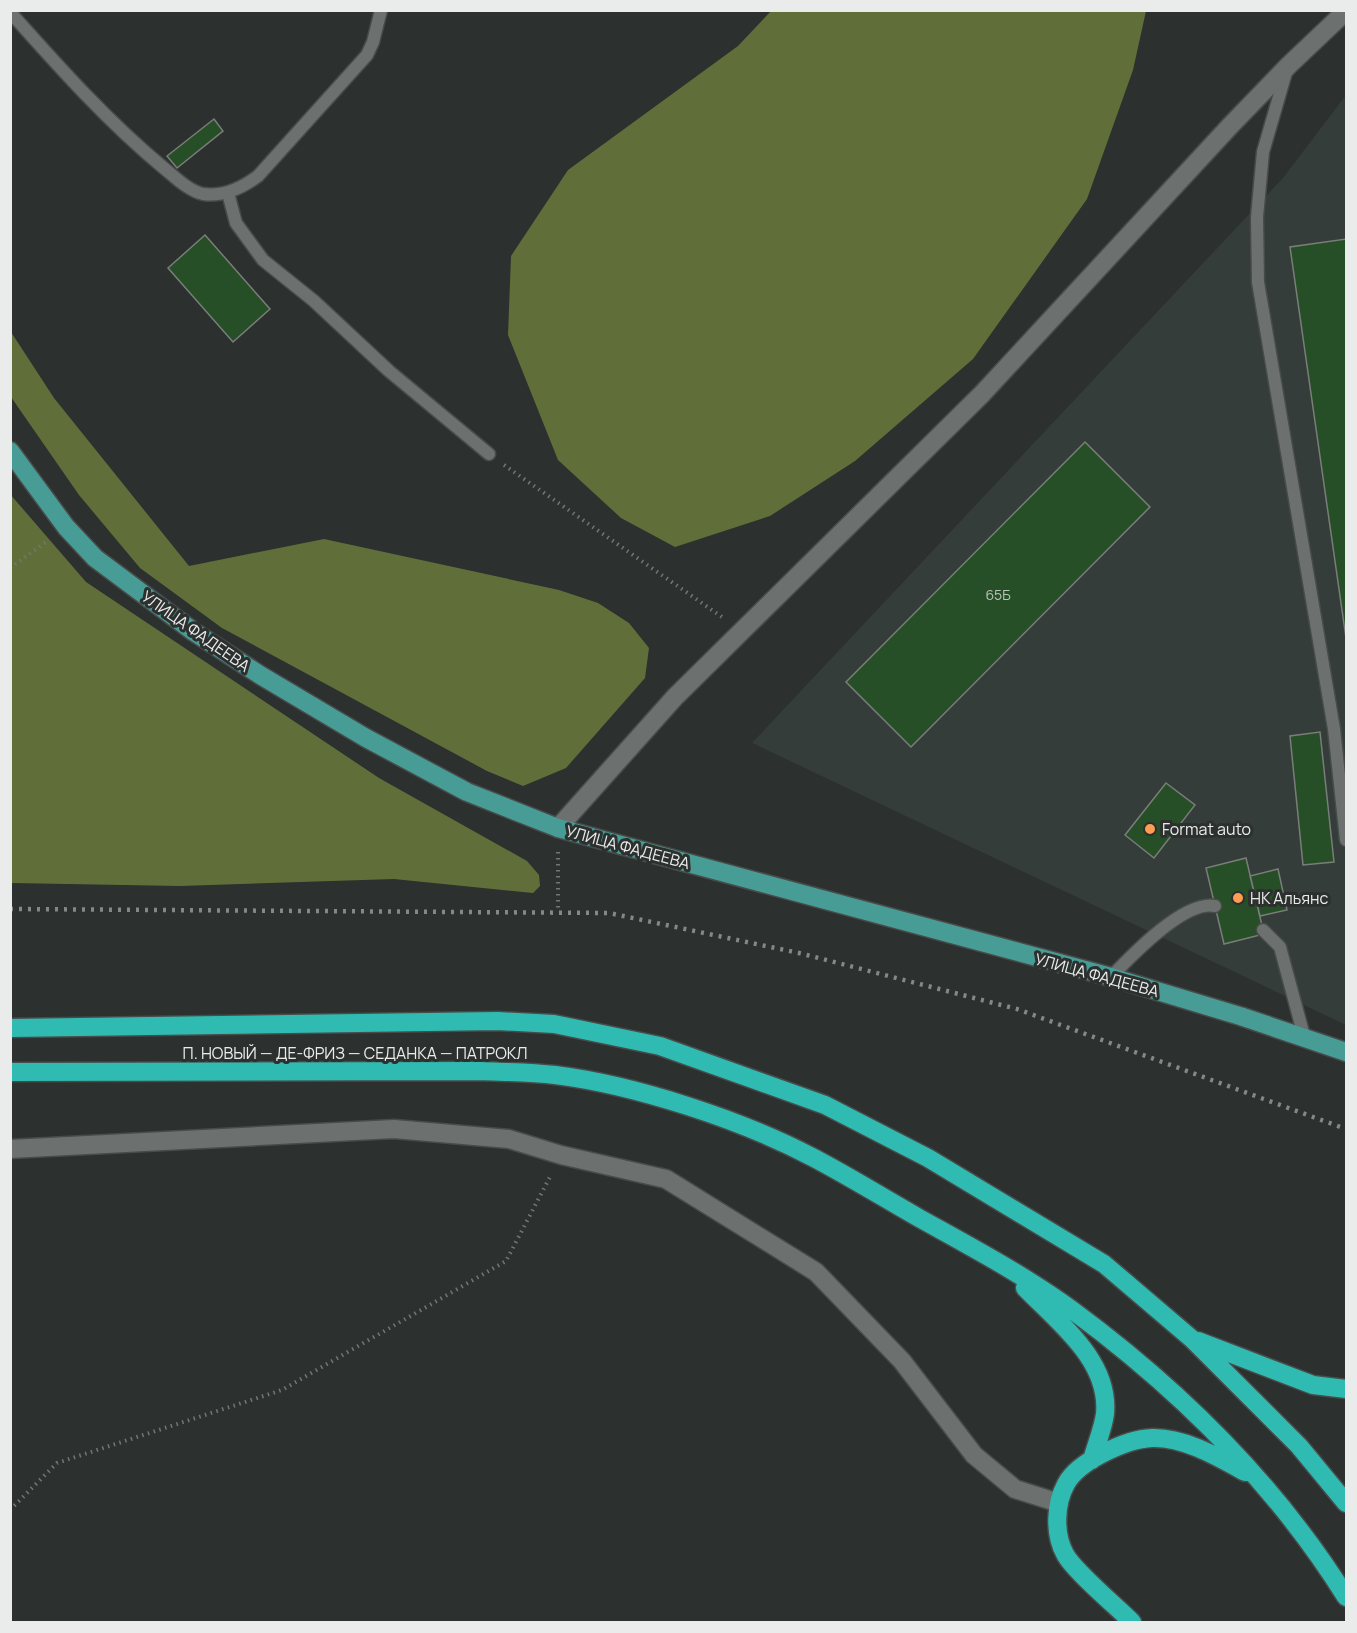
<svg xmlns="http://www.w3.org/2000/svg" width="1357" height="1633" font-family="Manrope,sans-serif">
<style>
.built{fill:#343d39}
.forest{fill:#606f3a}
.building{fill:#274f27;stroke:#7a7d7a;stroke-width:1.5}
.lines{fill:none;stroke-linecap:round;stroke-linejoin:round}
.lane-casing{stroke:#474b49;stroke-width:15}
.street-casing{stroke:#474b49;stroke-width:21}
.primary-casing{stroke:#474b49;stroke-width:21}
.highway-casing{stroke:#474b49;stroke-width:21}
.path{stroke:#727674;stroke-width:4;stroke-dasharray:1.5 4.5;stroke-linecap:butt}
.lane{stroke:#6c706e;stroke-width:12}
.street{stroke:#6c706e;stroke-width:18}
.primary{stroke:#479d96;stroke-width:18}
.highway{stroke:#2fbbb1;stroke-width:18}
.rail{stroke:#858887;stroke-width:4.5;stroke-dasharray:3 6;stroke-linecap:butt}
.poi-dot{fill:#fc9d53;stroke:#2c302e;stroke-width:2}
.labels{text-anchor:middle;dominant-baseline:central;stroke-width:6;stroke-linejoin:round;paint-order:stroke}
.number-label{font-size:14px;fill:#b9c5ba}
.street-label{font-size:16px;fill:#eaeceb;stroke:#2c302e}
.poi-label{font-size:16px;fill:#eaeceb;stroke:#2c302e;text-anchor:start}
</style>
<rect width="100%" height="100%" fill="#2c302e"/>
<path class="built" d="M1346,95V1025L752,743L1283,178Z"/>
<path class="forest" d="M771,11H1146L1133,70L1087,199L973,359L855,461L770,516L675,547L621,518L558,460L508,335L511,256L568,170L738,46Z
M11,332L54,398L189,566L324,539L559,590L598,603L629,623L649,648L645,678L566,768L523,786L487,771L222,628L140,568L79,495L11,397Z
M10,494L86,582L379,778L527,861L539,875L540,886L533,893L394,879L180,886L11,883Z"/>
<path class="building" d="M214,119L223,131L177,168L167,156Z
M205,235L270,309L233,342L168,268Z
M1346,239V638L1290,247Z
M1085,442L1150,507L911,747L846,682Z
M1320,732L1334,862L1303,865L1290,736Z
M1166,783L1195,805L1154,858L1125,835Z
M1246,858L1264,934L1224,944L1206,868Z
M1278,869L1287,910L1260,916L1250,876Z"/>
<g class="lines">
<defs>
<path id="lane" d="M10,12C59,67 108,122 165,169C176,178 189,191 203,194C224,197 242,188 258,176L367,55L373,42L381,10
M1287,69L1263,152L1257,217L1258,282L1334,729L1346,840
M228,193L236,223L263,260L314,301L389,371L489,454
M1263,930L1280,947L1304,1036
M1111,977C1131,956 1184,900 1215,906"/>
<path id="street" d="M558,828L675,697L982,394L1230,126L1289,65L1346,11
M10,1149L394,1129L509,1139L561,1155L666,1179L816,1272L902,1361L974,1455L1015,1489L1059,1503"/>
<path id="primary" d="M10,451L66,527L95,558L194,632L260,675L366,738L467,792L558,828L1111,977L1240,1016L1346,1052"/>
<path id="highway" d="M10,1028L498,1021L554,1024L660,1046L825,1105L928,1158L1104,1264L1192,1339L1299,1446L1346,1503
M10,1072L481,1071C505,1072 530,1072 555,1075C635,1085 742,1120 814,1158C850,1177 884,1198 919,1218C971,1247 1024,1275 1072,1310C1179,1389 1276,1485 1346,1597
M1025,1288C1059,1323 1110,1361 1105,1414C1103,1429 1096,1445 1092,1460
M1198,1341L1313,1385L1346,1389
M1132,1622C1117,1607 1073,1570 1065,1554C1054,1534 1055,1504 1066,1484C1078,1461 1127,1439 1152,1438C1184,1437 1218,1457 1245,1472"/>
</defs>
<use href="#lane" class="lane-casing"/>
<use href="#street" class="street-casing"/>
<use href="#primary" class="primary-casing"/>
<use href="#highway" class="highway-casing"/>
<path class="path" d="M504,465L722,617
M10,568L46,542
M558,852V912
M10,1510L57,1463L282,1390L506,1261L551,1175"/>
<use href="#lane" class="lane"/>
<use href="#street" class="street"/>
<use href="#primary" class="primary"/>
<use href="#highway" class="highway"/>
<path class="rail" d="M10,909L609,913L799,953L1017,1009L1346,1129"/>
</g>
<g class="poi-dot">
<circle cx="1150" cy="829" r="6"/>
<circle cx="1238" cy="898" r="6"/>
</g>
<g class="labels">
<g class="number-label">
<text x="998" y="594">65Б</text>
</g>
<g class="street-label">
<text transform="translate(196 631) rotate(35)">УЛИЦА ФАДЕЕВА</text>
<text transform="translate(628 847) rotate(15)">УЛИЦА ФАДЕЕВА</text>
<text transform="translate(1097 975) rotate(15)">УЛИЦА ФАДЕЕВА</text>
<text x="355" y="1053">П. НОВЫЙ — ДЕ-ФРИЗ — СЕДАНКА — ПАТРОКЛ</text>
</g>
<g class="poi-label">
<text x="1162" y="829">Format auto</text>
<text x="1250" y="898">НК Альянс</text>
</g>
</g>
<rect width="1357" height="1633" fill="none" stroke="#eaeceb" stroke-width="24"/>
</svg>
